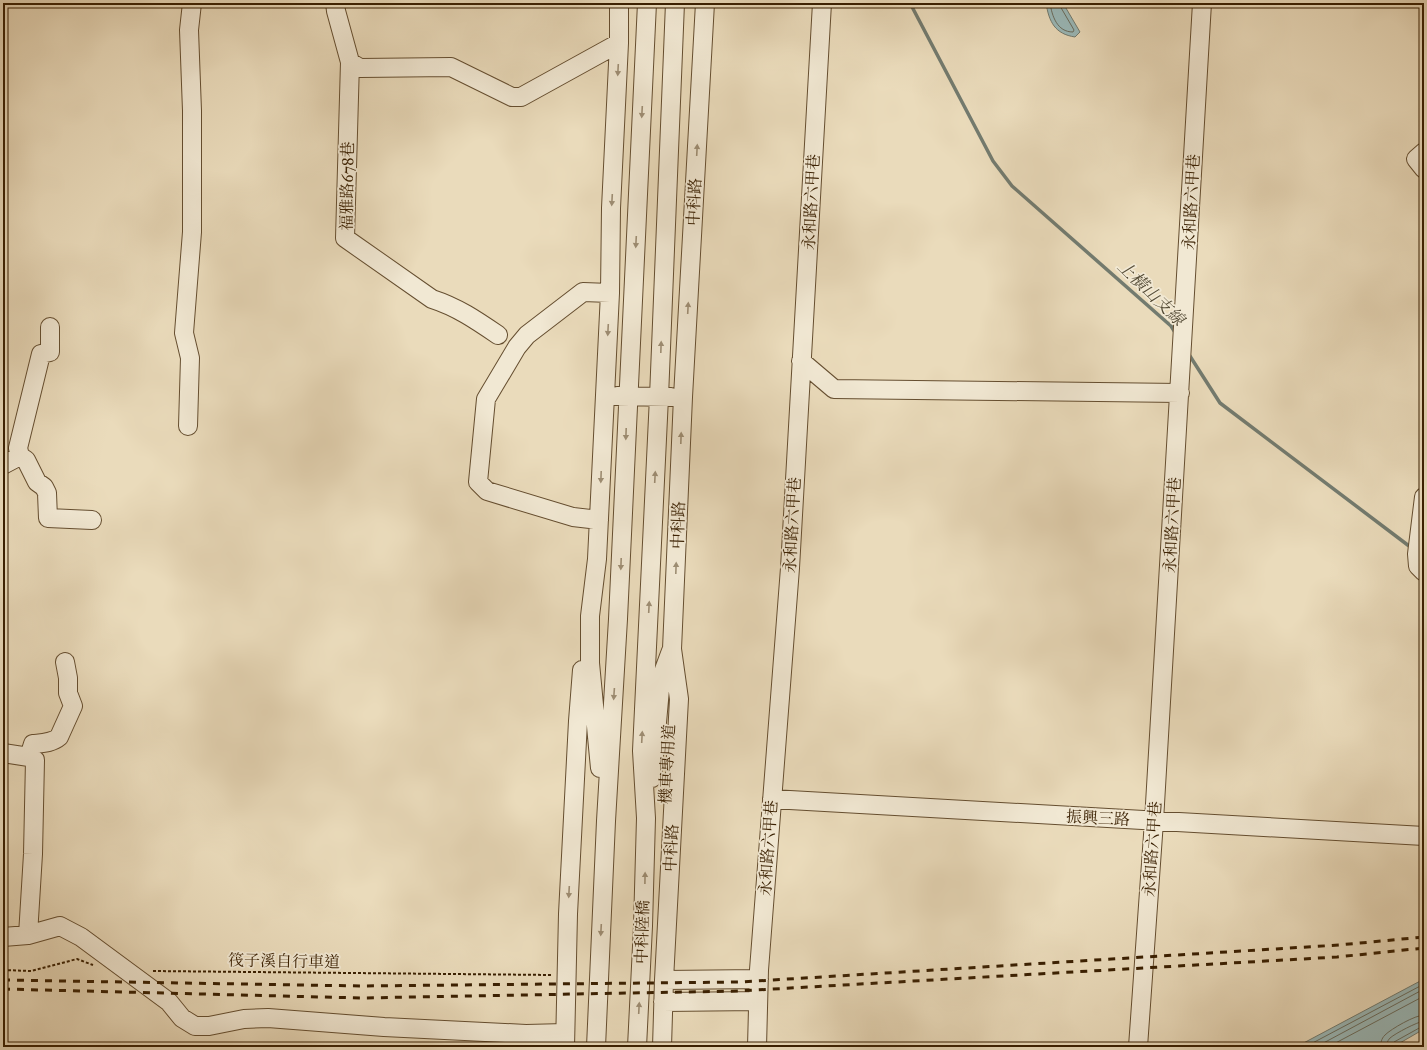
<svg xmlns="http://www.w3.org/2000/svg" width="1427" height="1050" font-family="'IM FELL Great Primer','Noto Serif TC',serif">
<style>
.water{fill:#9ab9b9;stroke:#737b6f}
.lines{fill:none;stroke-linecap:round;stroke-linejoin:round}
.shore{stroke:#6a6c5d;stroke-width:1}
.stream{stroke:#737b6f;stroke-width:3.5}
.minor-casing{stroke:#654e30;stroke-width:20}
.path{stroke:#391f01;stroke-width:2;stroke-dasharray:3 2;stroke-linecap:butt}
.minor{stroke:#f1e8d3;stroke-width:18}
.rail{stroke:#391f01;stroke-width:3;stroke-dasharray:7 7;stroke-linecap:butt}
.oneway{fill:#9e8e74}
.labels{text-anchor:middle;dominant-baseline:central;stroke-width:3.5;stroke-linejoin:round;paint-order:stroke}
.street-label{font-size:16px;fill:#391f01;stroke:#f1e8d3}
.water-label{font-size:17px;font-style:italic;fill:#564d38;stroke:#f1e8d3}
</style>
<rect width="100%" height="100%" fill="#eadbbb"/>
<filter id="stains"><feTurbulence type="fractalNoise" baseFrequency=".005" numOctaves="4"/><feColorMatrix values="0 0 0 0 .2 0 0 0 0 .09 0 0 0 0 .02 0 0 0 .5 -.17"/></filter>
<radialGradient id="worn" r=".72"><stop offset=".6" stop-color="#630" stop-opacity="0"/><stop offset="1" stop-color="#630" stop-opacity=".3"/></radialGradient>
<path class="water" d="M1046,3H1063L1080,32L1075,37C1055,34 1049,22 1046,3Z
M1424,979V1029L1393,1047H1296Z"/>
<g class="lines">
<path class="shore" d="M1050,3C1052,16 1057,32 1073,32L1074,30L1060,6V3
M1305,1047L1424,984
M1316,1047L1424,989
M1328,1047L1424,996
M1380,1047C1381,1043 1381,1039 1385,1035C1391,1029 1415,1015 1424,1015
M1386,1047C1387,1044 1387,1041 1390,1038C1396,1033 1417,1022 1424,1021
M1391,1047L1394,1042L1421,1027L1424,1026"/>
<path class="stream" d="M910,3L993,161L1012,186L1171,326L1176,334
M1188,353L1220,403L1413,549"/>
<defs>
<path id="minor" d="M335,3L336,11L350,62L345,238L432,299C457,307 476,320 498,335
M350,62L360,68L451,67L512,97H521L619,43
M1424,152L1416,159L1424,169
M801,361L834,389L1180,393
M617,396L671,397
M188,426L190,358L184,333L192,232V111L189,30L192,3
M20,456L18,448L41,354L50,352V327
M3,465L20,456L26,460L37,482L44,487L47,493L48,518L92,520
M1424,497L1417,554L1418,566L1424,572
M599,520L573,517L487,491L478,482L486,399L517,347L527,335L583,292L610,293
M3,753L29,757L35,760L33,854L28,935
M29,757L33,744C42,743 52,743 59,737L73,706L68,693V678L65,662
M600,768L590,663V616L597,559L610,293L611,208L619,43V3
M652,778L661,678L671,651
M772,799L1424,836
M3,937L28,935L60,926L81,937L169,1002L182,1018L195,1026H209L244,1019L268,1018L384,1027L526,1034L565,1033
M664,980L759,979
M663,1002L758,1001
M565,1047L568,914L578,721L582,670
M596,1047L606,821L618,619L647,3
M637,1047L643,926L646,818L642,751L659,397L675,3
M662,1047L664,980L679,699L672,649L683,397L705,3
M757,1047L759,970L790,568L822,3
M1138,1047L1154,821L1202,3"/>
</defs>
<use href="#minor" class="minor-casing"/>
<path class="path" d="M3,970L31,971L77,959L93,965
M153,971L552,975"/>
<use href="#minor" class="minor"/>
<path class="rail" d="M3,980L362,986L740,982L1339,945L1424,937
M3,989L361,998L738,991L1337,957L1424,948"/>
</g>
<defs><path id="oneway-solid" d="M-6-.8H1V-3.2L6.5 0L1 3.2V.8H-6Z"/></defs>
<g class="oneway">
<use href="#oneway-solid" transform="translate(618 70) rotate(93)"/>
<use href="#oneway-solid" transform="translate(642 112) rotate(93)"/>
<use href="#oneway-solid" transform="translate(697 150) rotate(-87)"/>
<use href="#oneway-solid" transform="translate(612 200) rotate(93)"/>
<use href="#oneway-solid" transform="translate(636 242) rotate(93)"/>
<use href="#oneway-solid" transform="translate(688 308) rotate(-87)"/>
<use href="#oneway-solid" transform="translate(608 330) rotate(93)"/>
<use href="#oneway-solid" transform="translate(661 347) rotate(-88)"/>
<use href="#oneway-solid" transform="translate(626 434) rotate(92)"/>
<use href="#oneway-solid" transform="translate(681 438) rotate(-88)"/>
<use href="#oneway-solid" transform="translate(601 477) rotate(92)"/>
<use href="#oneway-solid" transform="translate(655 477) rotate(-87)"/>
<use href="#oneway-solid" transform="translate(621 564) rotate(92)"/>
<use href="#oneway-solid" transform="translate(676 568) rotate(-88)"/>
<use href="#oneway-solid" transform="translate(649 607) rotate(-87)"/>
<use href="#oneway-solid" transform="translate(614 694) rotate(94)"/>
<use href="#oneway-solid" transform="translate(642 737) rotate(-87)"/>
<use href="#oneway-solid" transform="translate(645 878) rotate(-89)"/>
<use href="#oneway-solid" transform="translate(569 892) rotate(93)"/>
<use href="#oneway-solid" transform="translate(601 930) rotate(93)"/>
<use href="#oneway-solid" transform="translate(639 1008) rotate(-87)"/>
</g>
<g class="labels">
<g class="street-label">
<text transform="translate(347 186) rotate(-89)">福雅路678巷</text>
<text transform="translate(694 202) rotate(-87)">中科路</text>
<text transform="translate(811 202) rotate(-87)">永和路六甲巷</text>
<text transform="translate(1191 202) rotate(-87)">永和路六甲巷</text>
<text transform="translate(678 525) rotate(-88)">中科路</text>
<text transform="translate(792 525) rotate(-87)">永和路六甲巷</text>
<text transform="translate(1172 525) rotate(-87)">永和路六甲巷</text>
<text transform="translate(667 764) rotate(-87)">機車專用道</text>
<text transform="translate(1098 818) rotate(3)">振興三路</text>
<text transform="translate(671 848) rotate(-87)">中科路</text>
<text transform="translate(768 848) rotate(-86)">永和路六甲巷</text>
<text transform="translate(1152 849) rotate(-86)">永和路六甲巷</text>
<text transform="translate(642 932) rotate(-88)">中科陸橋</text>
<text transform="translate(284 961) rotate(1)">筏子溪自行車道</text>
</g>
<g class="water-label">
<text transform="translate(1151 293) rotate(44)">上橫山支線</text>
</g>
</g>
<rect width="1427" height="1050" fill="none" stroke="#eadbbb" stroke-width="16"/>
<rect x="4" y="4" width="1419" height="1042" fill="none" stroke="#391f01" stroke-width="2"/>
<rect x="8" y="8" width="1411" height="1034" fill="none" stroke="#391f01"/>
<rect width="100%" height="100%" filter="url(#stains)"/>
<rect width="100%" height="100%" fill="url(#worn)"/>
</svg>
